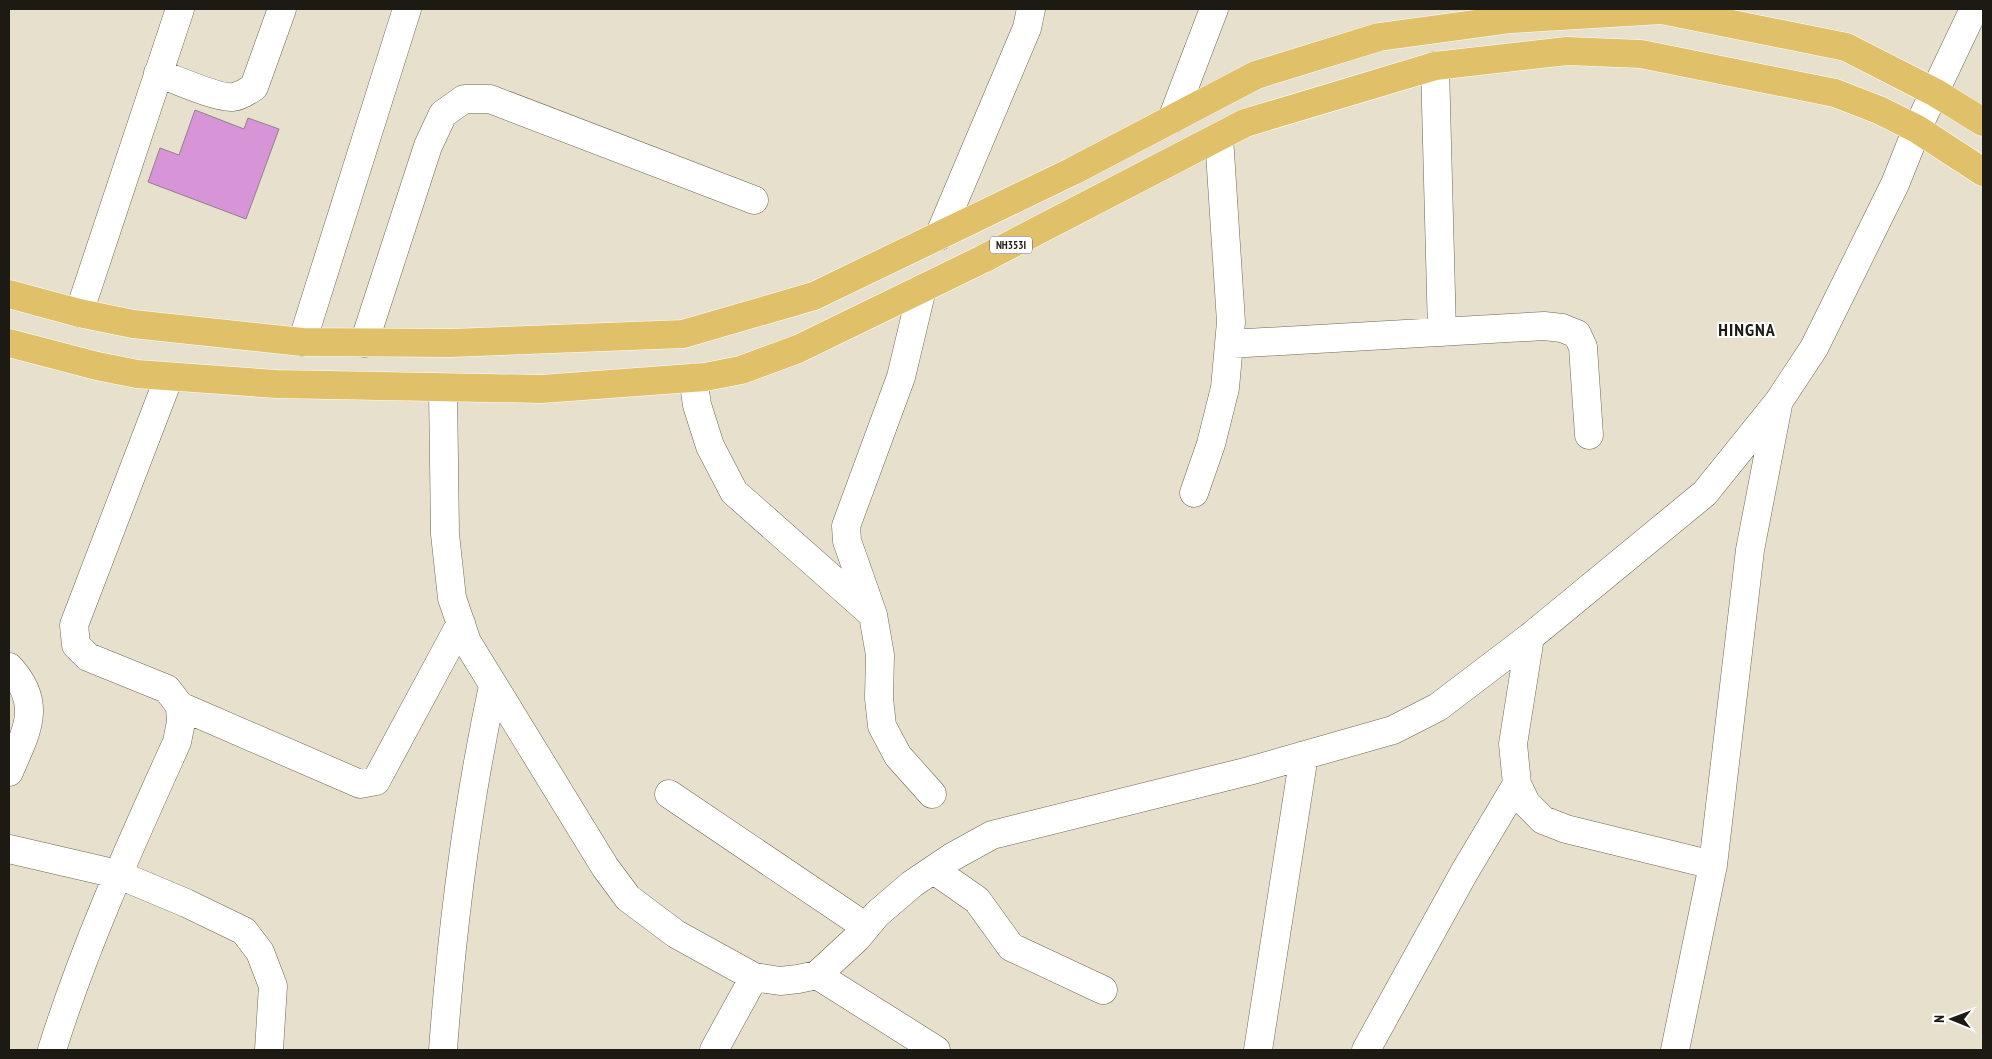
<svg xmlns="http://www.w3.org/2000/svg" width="1992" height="1059" font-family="'PT Sans Narrow',sans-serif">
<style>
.building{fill:#d795d8;stroke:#8f808f}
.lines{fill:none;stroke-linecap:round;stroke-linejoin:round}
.minor-casing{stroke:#6e6756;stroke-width:29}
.highway-casing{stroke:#fff;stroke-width:29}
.minor{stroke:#fff;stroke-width:28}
.highway{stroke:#e0c069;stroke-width:28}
.labels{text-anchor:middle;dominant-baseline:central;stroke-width:4;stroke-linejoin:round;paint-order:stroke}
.shield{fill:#fff;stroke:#615f5a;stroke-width:1}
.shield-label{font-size:11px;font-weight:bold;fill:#1d1a13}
.district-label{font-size:18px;font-weight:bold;letter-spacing:1px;fill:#1d1a13;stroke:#fff}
</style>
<rect width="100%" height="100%" fill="#e7e0cc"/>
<path class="building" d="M195,110L244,129L248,118L279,129L246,219L148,182L160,148L179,155Z"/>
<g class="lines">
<defs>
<path id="minor" d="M1435,66L1442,332
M158,73C174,79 219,99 233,97C241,96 248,91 254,87L282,9
M1172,119L1214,9
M939,236L1027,28L1031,9
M922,289L901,377L846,526L847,541L873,615L880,655L879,698L882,726L898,756L932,794
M79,313L180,9
M302,342L407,9
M364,343L428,146L443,114L464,99H490L754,200
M1229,344L1544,326L1562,328L1577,334L1583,347L1589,435
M693,378L697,405L710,446L734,492L872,614
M443,389L445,534L452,598L467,642L605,867L628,898L676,934L754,977L780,981L798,979L817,975L857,938L877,914L912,884L952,857L992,835L1249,771L1393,730L1438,707L1530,637L1705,493L1779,401L1814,348L1895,184L1917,129L1974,9
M1194,493L1211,444L1225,388L1231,322L1219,137
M1530,637L1513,744L1517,784L1526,803L1543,820L1566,829L1713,865
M9,667C44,704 26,732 9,772
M180,706L360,784L376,781L461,623
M669,794L866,927
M9,849L117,874L186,903L244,931L260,952L273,986L269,1050
M934,870L977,900L1011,947L1103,990
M817,975L936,1050
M52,1050C85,944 131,844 177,742L181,722L180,706L167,689L88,657L76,645L74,625L169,377
M443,1050C452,927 467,806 493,686
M714,1050L754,977
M1258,1050L1304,755
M1366,1050L1465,871L1517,784
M1675,1050L1713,865L1750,550L1778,405"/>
<path id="highway" d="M9,294L79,313L133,324L302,342L451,343L683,334L814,296L1073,171L1256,75L1379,37L1511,19L1662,10L1846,47L1936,93L1983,122
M9,343L97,366L137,374L276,384L542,389L705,377L741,370L798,349L983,259L1245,123L1435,66L1567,51L1641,54L1835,93L1879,110L1917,129L1983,172"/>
</defs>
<use href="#minor" class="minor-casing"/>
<use href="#highway" class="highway-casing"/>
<use href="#minor" class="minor"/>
<use href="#highway" class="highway"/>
</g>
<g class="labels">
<rect class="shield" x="990" y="236.5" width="42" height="17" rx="4"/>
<g class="shield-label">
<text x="1011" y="245">NH353I</text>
</g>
<g class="district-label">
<text x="1747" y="329">HINGNA</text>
</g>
</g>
<rect width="1992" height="1059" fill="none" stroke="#1d1a13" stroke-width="20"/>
<g transform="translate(1952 1019) rotate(271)" stroke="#ffffff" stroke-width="4" paint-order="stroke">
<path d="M0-4L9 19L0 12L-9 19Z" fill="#1d1a13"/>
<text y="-8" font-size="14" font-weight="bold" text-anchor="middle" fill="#1d1a13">N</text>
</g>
</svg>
